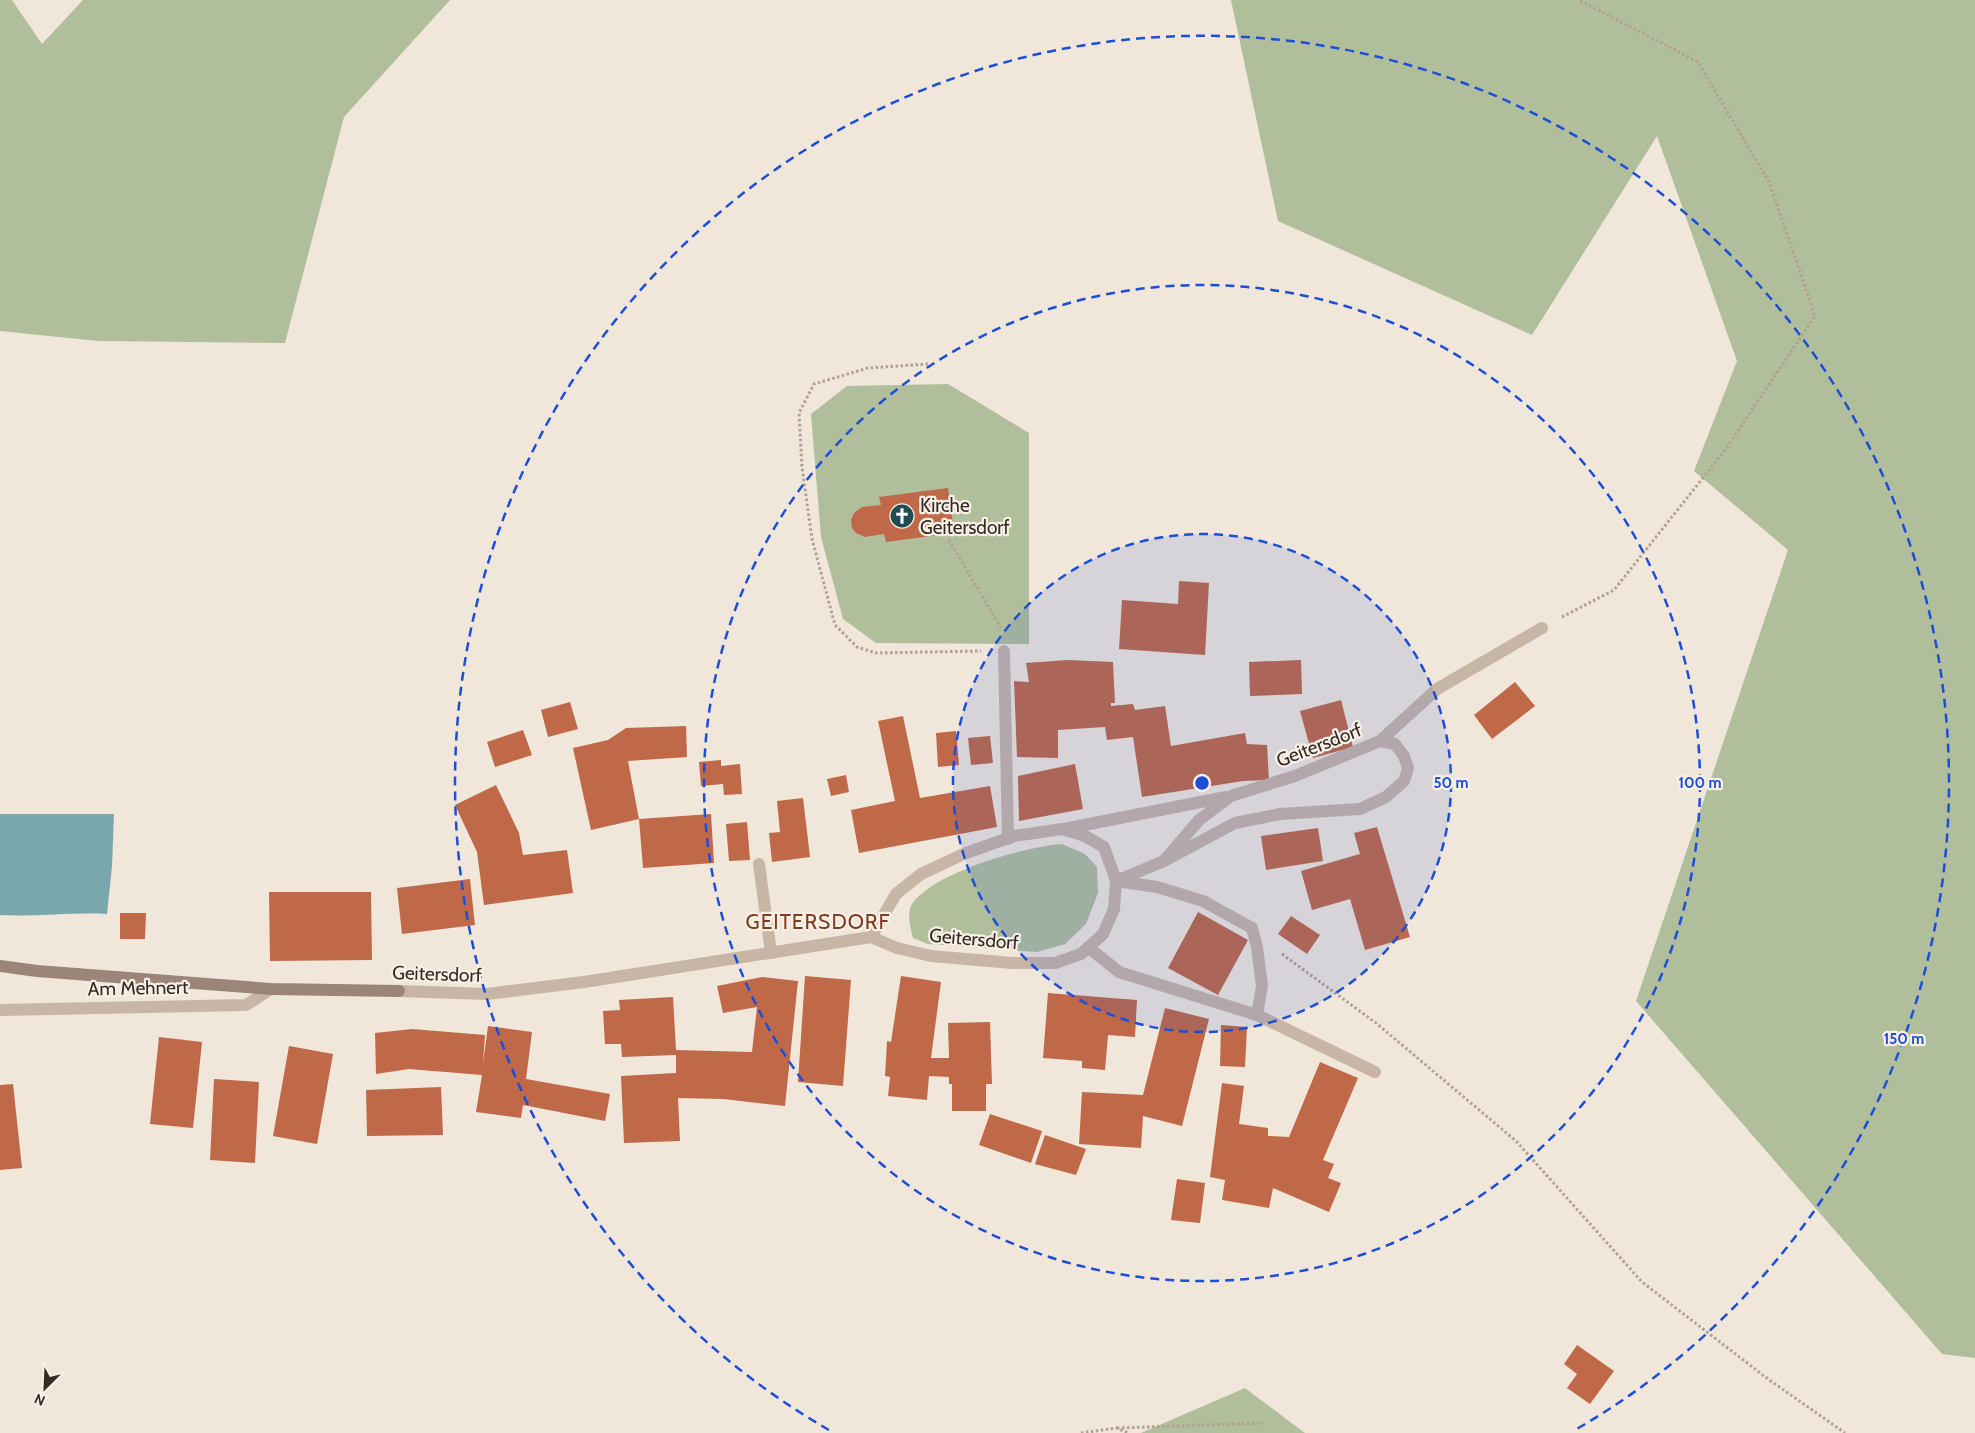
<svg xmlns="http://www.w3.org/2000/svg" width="1975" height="1433" font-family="Cabin,sans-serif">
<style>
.green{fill:#b1be9b}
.water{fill:#7aa7ab}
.building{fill:#bf6948}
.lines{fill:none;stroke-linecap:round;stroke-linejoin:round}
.path{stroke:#b3a091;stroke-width:3;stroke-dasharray:2.5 2.5;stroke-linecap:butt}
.lane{stroke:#c7b6a6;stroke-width:12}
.street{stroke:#c7b6a6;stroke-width:12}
.secondary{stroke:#9a8578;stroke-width:12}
.ring{fill:none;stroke:#1d4ed8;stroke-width:2.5;stroke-dasharray:9 6}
.labels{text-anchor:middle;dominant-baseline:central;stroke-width:4.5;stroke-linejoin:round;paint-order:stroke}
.poi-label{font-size:19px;fill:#342b27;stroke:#f8f0e5;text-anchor:start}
.street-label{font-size:19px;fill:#342b27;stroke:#f8f0e5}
.quarter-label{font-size:21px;letter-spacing:1px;fill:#7e3c24;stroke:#f8f0e5}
.centre{fill:#1d4ed8;stroke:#f8f0e5;stroke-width:2.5}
.ring-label{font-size:15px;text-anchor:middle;font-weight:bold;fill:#1d4ed8;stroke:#f8f0e5;stroke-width:4.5;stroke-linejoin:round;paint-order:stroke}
</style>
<rect width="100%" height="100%" fill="#f0e6da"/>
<path class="green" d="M0,0H12L42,44L83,0H450L344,117L285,343L98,341L0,331Z
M1231,0H1975V1358L1942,1354L1636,1001L1788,550L1694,471L1737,361L1657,136L1532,335L1278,221Z
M948,384L1029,433V644L876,643L843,619L821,537L811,414L847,386Z
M1062,844L1085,854L1097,867L1098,893L1086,924L1065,944L1037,952L928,944L913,938C911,928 906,914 912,904C934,872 1024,847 1062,844Z
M1245,1388L1305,1433H1141Z"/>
<path class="water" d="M0,814H114L112,866L107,914C71,912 36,917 0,915Z"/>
<path class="building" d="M948,488L954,533L886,542L884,534L865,537L856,533L852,528L851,520L854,513L862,507L881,505L879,497Z
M1179,581L1209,583L1205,655L1119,649L1122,600L1178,604Z
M1068,660L1113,662L1115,703H1111V706L1133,704L1135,710L1165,706L1171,746L1245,733L1247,744L1267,745L1269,780L1243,781L1142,797L1133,737L1107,740L1105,727L1058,730V758L1017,757L1014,681L1029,682L1026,663Z
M1301,660L1302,694L1250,696L1249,662Z
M1515,682L1535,706L1492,739L1474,715Z
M1341,700L1353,747L1313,758L1300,711Z
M570,702L578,729L548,737L541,710Z
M903,716L920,798L990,786L997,827L859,853L851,810L895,801L878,721Z
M686,726L687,757L628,761L639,819L711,814L714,863L643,868L639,819L591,830L573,748L608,740L626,728Z
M523,730L532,755L495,767L487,742Z
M956,731L959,765L938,767L936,733Z
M990,736L993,763L971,765L968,738Z
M721,760V766L740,764L742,794L724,795L723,784L701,786L699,762Z
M1075,764L1083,809L1019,821L1018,776Z
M846,775L849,792L831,796L827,779Z
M496,785L519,833L523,855L567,850L573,893L484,905L477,852L455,805Z
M803,798L810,857L772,862L769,833L780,832L777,801Z
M747,822L750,860L729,861L726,824Z
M1377,827L1410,937L1365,950L1350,899L1312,910L1301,871L1360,854L1354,833Z
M1318,828L1323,861L1266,870L1261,836Z
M470,879L475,925L402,934L397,888Z
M269,892H371L372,960L270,961Z
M1198,912L1248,940L1218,995L1168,968Z
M120,913H146L145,939H120Z
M1291,916L1320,935L1307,954L1278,934Z
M805,976L851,980L843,1086L798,1082Z
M901,976L941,982L931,1058H949L948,1023L990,1022L992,1084H986V1111H952V1084H949V1077L929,1076L927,1100L888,1096L890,1077L885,1076L887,1041L891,1042Z
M762,977L798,981L785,1106L723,1099L678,1098L680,1141L624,1143L621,1076L676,1073V1055L622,1057L621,1044H605L603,1011L620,1010L619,1000L673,997L676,1050L752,1052L757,1007L723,1013L717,986Z
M1048,993L1137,1000L1135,1037L1108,1035L1105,1070L1082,1068V1061L1043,1058Z
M1165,1008L1209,1019L1182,1126L1143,1116L1141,1148L1079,1144L1082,1092L1143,1095Z
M1221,1025L1247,1027L1245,1067L1220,1066Z
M488,1026L532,1032L526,1079L610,1094L605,1121L523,1105L521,1118L476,1112L482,1075L409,1069L376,1074L375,1033L412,1029L485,1035L483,1063Z
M159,1037L202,1042L193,1128L150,1124Z
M289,1046L333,1054L317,1144L273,1136Z
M1320,1062L1358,1078L1323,1160L1334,1164L1328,1178L1341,1183L1329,1212L1273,1188L1269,1208L1222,1200L1225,1180L1210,1177L1222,1083L1244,1086L1239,1124L1268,1128V1136L1289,1137Z
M214,1079L259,1082L255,1163L210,1160Z
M13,1084L22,1168L0,1170V1085Z
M441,1087L443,1135L367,1136L366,1090Z
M990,1114L1042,1131L1031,1163L979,1145Z
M1045,1135L1086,1149L1076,1175L1035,1164Z
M1177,1179L1205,1183L1200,1223L1171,1220Z
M1577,1345L1614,1371L1590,1404L1567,1388L1577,1374L1564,1364Z"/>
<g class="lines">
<path class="path" d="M928,364L868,368L814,384L799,413L802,467L812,539L835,625L857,647L876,653L981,651
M949,540L1001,628
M1562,617L1614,590L1725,450L1815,316L1769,182L1698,62L1579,0
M1282,954L1376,1023L1516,1141L1642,1282L1768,1379L1845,1433
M1117,1428L1263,1423
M1081,1433L1117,1428L1128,1433"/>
<path class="lane" d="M1004,651L1008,839
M1380,741L1437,689L1542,628
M759,864L771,953
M1252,928L1257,947L1262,986L1257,1015"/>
<path class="street" d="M1064,829L1226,797
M1116,881L1164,861L1235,823L1280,814L1360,809L1386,797L1404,781L1408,768L1404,756L1395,744L1380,741L1295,776L1231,796L1199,820L1164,861
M1116,881L1157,887L1203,901L1252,928
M1088,947L1119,972L1257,1015L1375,1072
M399,991L487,994L584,982L871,937L897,948L931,956L1012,963H1055L1081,954L1103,934L1114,909L1116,881L1104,847L1085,836L1062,829L1014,836L966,853L921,874L896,894L871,937
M0,1010L246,1005L271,989"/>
<path class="secondary" d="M0,966L37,971L271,989L399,991"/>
</g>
<circle cx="1202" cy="783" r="249" fill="#1d4ed8" fill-opacity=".12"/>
<g class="ring">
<circle cx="1202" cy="783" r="249"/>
<circle cx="1202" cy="783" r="498"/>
<path d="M829 1430A747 747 0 1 1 1575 1430"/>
</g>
<defs>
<symbol id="church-disc" viewBox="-11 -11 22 22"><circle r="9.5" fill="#1f4d52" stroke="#f8f0e5"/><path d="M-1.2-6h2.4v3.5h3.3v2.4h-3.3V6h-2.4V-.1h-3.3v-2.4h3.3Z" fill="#fff"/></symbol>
</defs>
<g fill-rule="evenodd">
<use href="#church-disc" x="888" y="502" width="28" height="28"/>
</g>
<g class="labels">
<g class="poi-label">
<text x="920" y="505">Kirche<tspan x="920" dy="22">Geitersdorf</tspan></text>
</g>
<g class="street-label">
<text transform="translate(1319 745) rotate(-21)">Geitersdorf</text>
<text transform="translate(974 939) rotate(5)">Geitersdorf</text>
<text transform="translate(437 974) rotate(2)">Geitersdorf</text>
<text transform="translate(138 988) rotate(-1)">Am Mehnert</text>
</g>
<g class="quarter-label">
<text x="818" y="921">GEITERSDORF</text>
</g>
</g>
<circle cx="1202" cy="783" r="8" class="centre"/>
<g class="ring-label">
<text x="1451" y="788">50 m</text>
<text x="1700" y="788">100 m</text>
<text x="1904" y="1044">150 m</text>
</g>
<g transform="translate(45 1388) rotate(204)" stroke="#f8f0e5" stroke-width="4" paint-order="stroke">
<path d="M0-4L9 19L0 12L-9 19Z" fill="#342b27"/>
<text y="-8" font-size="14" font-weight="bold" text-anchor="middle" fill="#342b27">N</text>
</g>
</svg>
